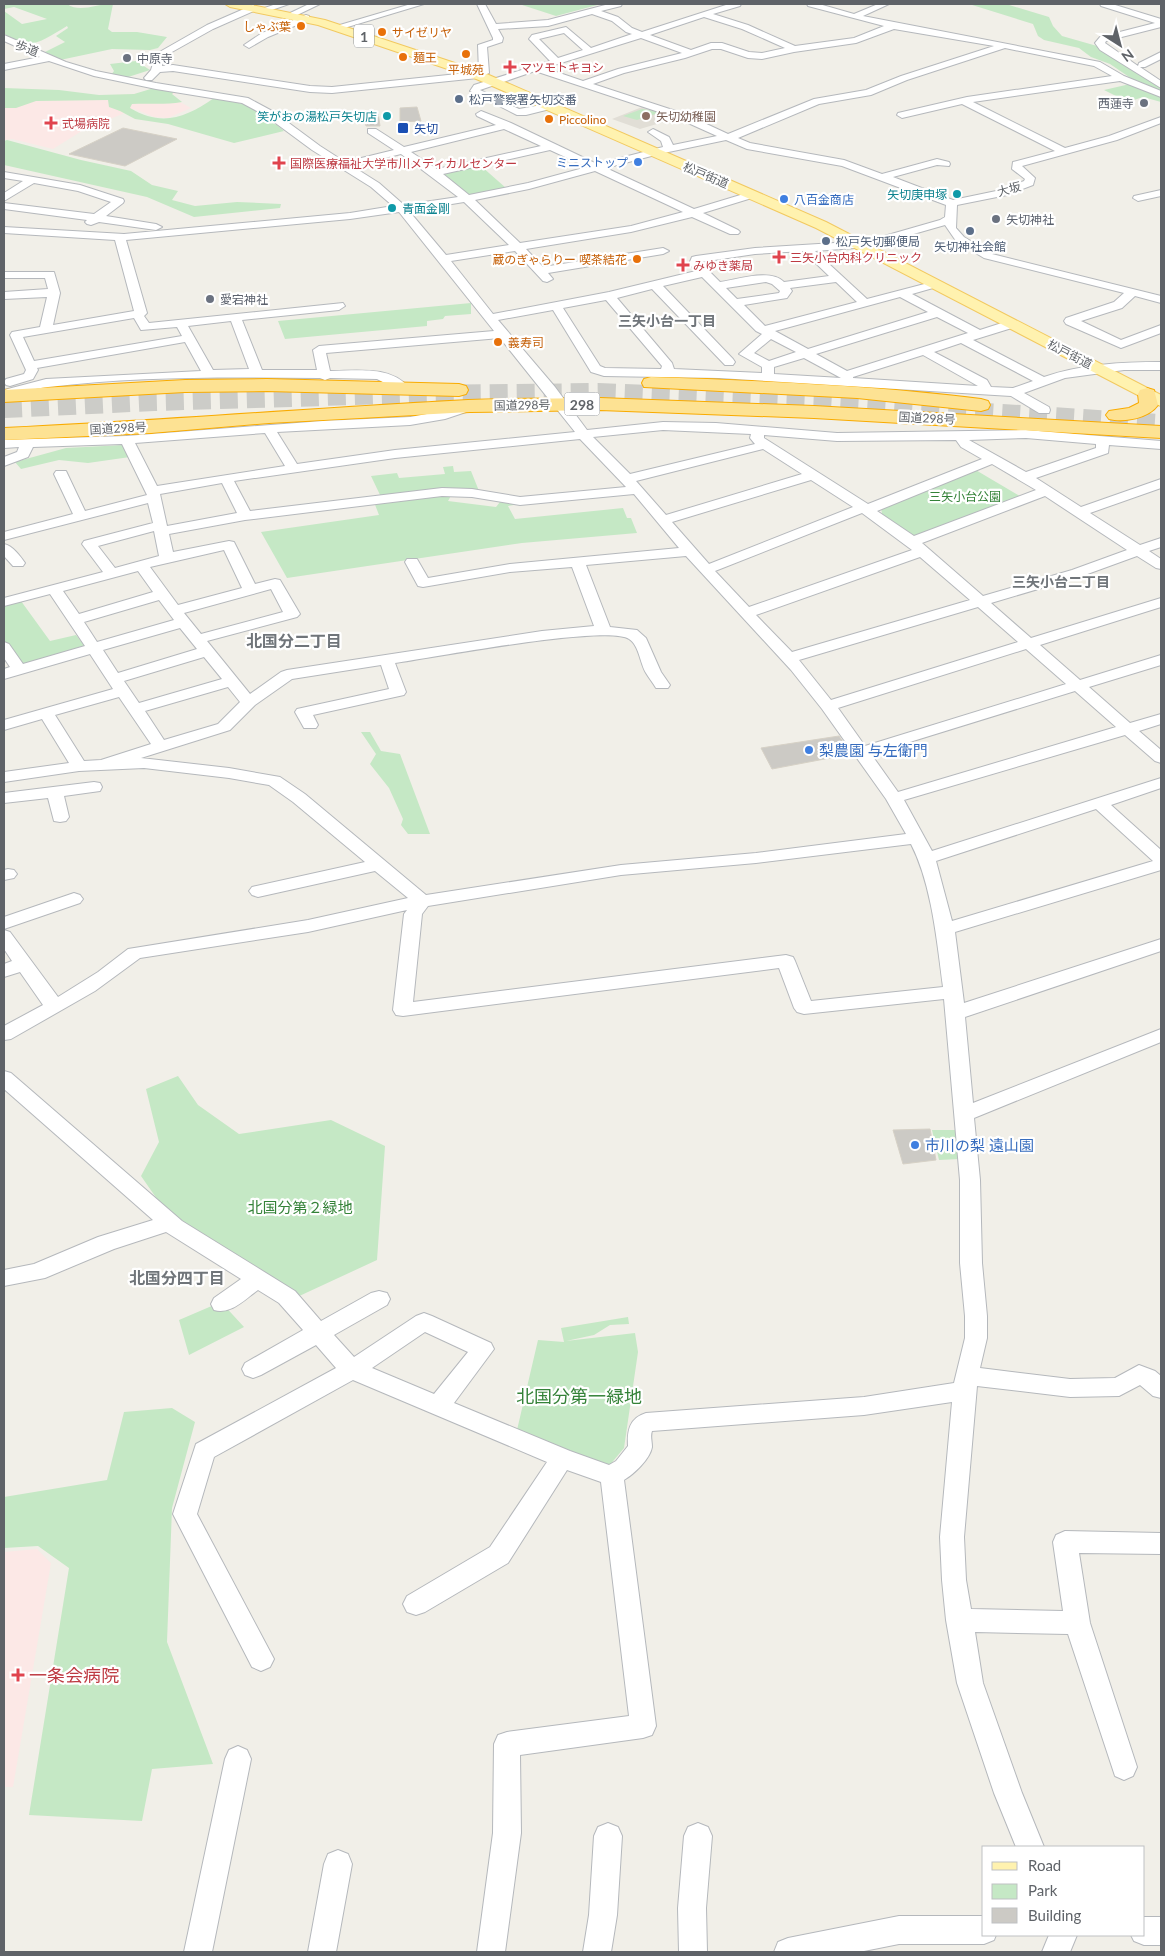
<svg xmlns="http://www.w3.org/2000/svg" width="1165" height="1956" font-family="Lato,'Noto Sans JP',sans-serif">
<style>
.education{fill:#e1ded6}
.medical{fill:#fce8e6}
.green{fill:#c5e8c5}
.building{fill:#cccac5;stroke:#d6d1c6}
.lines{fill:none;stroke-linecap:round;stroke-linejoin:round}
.highway-tunnel{stroke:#ccccc8;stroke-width:18;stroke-dasharray:18 9;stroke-linecap:butt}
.minor-casing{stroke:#b5b8bc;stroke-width:2}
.major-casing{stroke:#f2c960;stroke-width:2}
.highway-casing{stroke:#f9ab00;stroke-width:2}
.minor{fill:#fff;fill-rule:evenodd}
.major{fill:#fff2af;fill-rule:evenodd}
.highway{fill:#fde293;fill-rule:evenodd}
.food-dot{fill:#e8710a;stroke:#fff;stroke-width:2}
.worship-dot{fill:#6b7280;stroke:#fff;stroke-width:2}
.health-dot{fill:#e0444e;stroke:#fff;stroke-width:2}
.service-dot{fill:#5c6f8a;stroke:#fff;stroke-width:2}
.culture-dot{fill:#0f9aa8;stroke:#fff;stroke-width:2}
.education-dot{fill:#8d6e63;stroke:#fff;stroke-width:2}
.transit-dot{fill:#1a4fb4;stroke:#fff;stroke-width:2}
.shop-dot{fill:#3f7fe0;stroke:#fff;stroke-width:2}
.labels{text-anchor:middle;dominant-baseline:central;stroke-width:4.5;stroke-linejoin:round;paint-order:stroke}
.far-food-label{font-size:12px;fill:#c56008;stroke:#fff;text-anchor:start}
.far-street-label{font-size:12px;fill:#5f6368;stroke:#fff}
.far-worship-label{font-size:12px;fill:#5b616d;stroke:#fff;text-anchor:start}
.far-health-label{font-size:12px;fill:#be3a42;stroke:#fff;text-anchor:start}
.far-service-label{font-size:12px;fill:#4e5e75;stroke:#fff;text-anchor:start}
.far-culture-label{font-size:12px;fill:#0d838f;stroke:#fff;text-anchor:end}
.far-education-label{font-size:12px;fill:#785e54;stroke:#fff;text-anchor:start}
.far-transit-label{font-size:12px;fill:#164399;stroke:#fff;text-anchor:start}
.far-shop-label{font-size:12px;fill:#366cbe;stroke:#fff;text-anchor:end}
.far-park-label{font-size:12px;fill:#348238;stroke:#fff}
.shield{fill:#fff;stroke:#8f9295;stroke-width:1}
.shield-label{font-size:14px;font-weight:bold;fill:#5f6368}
.far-neighbourhood-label{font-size:14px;font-weight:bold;fill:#70757a;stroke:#fff}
.shop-label{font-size:15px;fill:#366cbe;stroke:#fff;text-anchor:start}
.park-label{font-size:15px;fill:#348238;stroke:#fff}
.neighbourhood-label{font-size:16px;font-weight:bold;fill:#70757a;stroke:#fff}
.near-park-label{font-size:18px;fill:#348238;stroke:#fff}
.near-health-label{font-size:18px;fill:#be3a42;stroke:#fff;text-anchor:start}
</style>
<rect width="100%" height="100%" fill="#f1efe8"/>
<path class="education" d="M647,105L677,118L640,129L612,119Z"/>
<path class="medical" d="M4,91L96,96L182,91L169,96L191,108L168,118L154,117L135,109L85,129L53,149L12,139L4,140Z
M37,1549L51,1563L13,1787H4V1552Z"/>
<path class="green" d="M4,4H67C80,13 96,4 110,4H113L108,29L112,32H137L167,37L158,48L150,50L112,49L60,60L45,52L65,42L56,36L68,28L67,26C45,39 26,55 4,33V11L22,24L47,19L14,7L4,9Z
M519,4H601L556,16Z
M969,4H1006L1049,17L1053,26L1062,36L1097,46L1139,72L1161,81V92L1135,81L1110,64L1091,57L1079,48L1044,40L1038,36L1033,24Z
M136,61L150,70L125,78L111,75L114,71L110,64Z
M1130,84L1161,96V102L1143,97L1128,102L1104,90Z
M4,88L59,90L99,95L134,94L154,88L177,90L172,94L182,102C165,105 149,103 132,104L130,108C162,127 185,118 214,98C233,100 249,105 266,115L267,121L277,125L284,131L234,143L168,124L135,119L120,111L109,107L108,100L36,101L16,108H4Z
M642,109L662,112L637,120L623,116Z
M7,140L81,160L131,171L152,185L178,191L172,200L195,206L237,202L281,204L280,208L194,217L147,197L4,165V141Z
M481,166L506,188L466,196L438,175Z
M471,303V314L445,316L443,319L427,321V326L285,339L278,321Z
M124,445L130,457L88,463L59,460L21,469L15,462L66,448Z
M453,466L454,472L471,471L479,491L451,489L381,497L371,476L397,473L399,478L445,474L443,467Z
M974,469L1023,498L921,536L913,535L882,514L881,507Z
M452,494L448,501L496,507L500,502L519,504L508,506L515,519L623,508L627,518H631L637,533L522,543L287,578L261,532L379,515L374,502Z
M21,601L50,641L76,635L85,646L82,649L21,666L4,642V605Z
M361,732H370L381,751L400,754L430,834H408L401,825L403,819L389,788L370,764L376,754Z
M178,1076L198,1105L239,1134L331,1120L385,1146L377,1260L295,1298L171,1219L141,1176L159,1142L146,1089Z
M932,1130H956L960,1159L939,1160Z
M221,1302L244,1327L189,1355L179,1320Z
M628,1317L629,1324L610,1325L594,1335L566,1341L635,1333L638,1352L624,1448L609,1466L517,1430L538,1340L564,1342L561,1328Z
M172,1408L195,1422L172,1508L167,1642L213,1764L152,1769L142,1821L29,1815L69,1568L38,1546L4,1548V1497L107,1480L124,1412Z"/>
<path class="building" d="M417,107L421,121L400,122V108Z
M378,112L380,126H366L362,113Z
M123,128L177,139L125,166L69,154Z
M839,736L851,754L772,769L761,748Z
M930,1129L936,1160L903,1164L893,1130Z"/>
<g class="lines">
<path class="highway-tunnel" d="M4,409L154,402L425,394L598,392L814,401L1161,423"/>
<defs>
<path id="minor" d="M276,4H289L263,13L259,10Z
M309,4H320L293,17H287L286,15Z
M411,4H424L341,29L338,30L333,27Z
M477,4H485L496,24L548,20L609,4H622L621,6L601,11L618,17L632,28L642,32L729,4H741L740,6L713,14L748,25L795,46L854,38L884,26L808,6L807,4H819L854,14L878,4H889L863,16L1100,62L1124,76L1161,91V97L1120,81L973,102L1065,148L1109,136L1161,117V123L1117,140L1022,166L1035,178L1033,185L1007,195L957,205L956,228L964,237L992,254L1161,296V303L1135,296L1122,308L1081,321L1121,340L1161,325V333L1121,348L1066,324L1064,321L1066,318L1114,302L1124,293L984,258L956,241L945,225L868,247L815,251L867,299L936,281L942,284L940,286L912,294L980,330L1011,320L1015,321L1017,324L1015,327L973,340L1044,377C1081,364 1122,362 1161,362V370H1124L1065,378L1024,393L1049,407L1050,410L1049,413H1039L1011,396L719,378L604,376L591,372L553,310L498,320L555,387L587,430L663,422L716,423L837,433L1026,430L1161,441V449L1109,445L1108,453L1036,478L1081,507L1161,479V488L1090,513L1140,545L1161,538V547L1149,551L1161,559V569L1156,568L1137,556L1082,576L991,603L1031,638L1161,598V607L1040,645L1080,680L1161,655V665L1089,687L1130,723L1161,714V724L1139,731L1161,750V763L1155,761L1125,735L904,800L932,851L1161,778V788L1111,805L1161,850V870L955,932L964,1003L1161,939V951L965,1017L973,1103L1161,1029V1042L974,1118L980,1180L982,1263L987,1316V1338L980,1368L1070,1379L1115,1378L1139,1365L1155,1371L1161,1376V1398L1153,1396L1140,1385L1119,1396L1070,1397L977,1386L964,1537L966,1580L971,1609L1063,1611L1053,1542L1056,1535L1065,1531L1161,1533V1554L1079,1553L1090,1623L1137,1767L1133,1776L1124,1780L1115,1776L1068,1634L975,1632L983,1683L1022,1793L1044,1847H1016L994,1793L957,1683L946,1620L942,1580L940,1537L952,1402L864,1415L652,1431C650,1436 652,1441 652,1447C650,1459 634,1474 624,1480L656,1726L652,1735L643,1738L520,1755L521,1833L505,1952H477L493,1833L494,1744L498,1735L507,1732L629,1716L601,1482L567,1470L508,1563L425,1612L416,1615L407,1612L403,1604L407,1596L490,1547L547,1462L353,1380L214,1457L197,1514L274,1659L270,1667L261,1671L252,1667L173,1514L196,1444L336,1368L316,1345L261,1375L253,1378L245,1375L242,1369L245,1363L303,1330L279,1303L258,1290C245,1299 231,1315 214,1310L211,1304L214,1298L241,1279L166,1232L114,1249L45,1278L4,1286V1270L34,1264L98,1237L153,1220L4,1089V1071L11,1073L182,1221L295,1291L321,1321L371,1293L379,1291L387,1293L390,1299L387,1305L334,1335L354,1357L416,1316L424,1313L432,1316L491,1343L494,1349L454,1403L570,1451L609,1465L616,1461L628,1446C627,1430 630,1418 646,1413L864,1397L954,1383L965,1338V1316L960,1263V1180L944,999L804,1014L797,1012L794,1008L779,968L403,1016L396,1015L393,1010L404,914L407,910L308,932L140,958L95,991L11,1039L4,1040V1026L43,1005L20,972L4,977V964L12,961L4,949V930L10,932L58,997L98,972L128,949L308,920L408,898L375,871L258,897L252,895L249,891L252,887L365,862L293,802L269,785L229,778L144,768L79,771L4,782V772L69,763L42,719L4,730V720L113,689L90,654L4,679V669L10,667L4,658V642L9,644L23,664L85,646L50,594L4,606V598L103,572L82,544L84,541L153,523L148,503L4,540V532L73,514L54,474L56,471H66L85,511L147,495L122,444L33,447L28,457L4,466V457L17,452L19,447L4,448V440L126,436L323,421L410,417L438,412L470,402L475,403L476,406L475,409L445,419L410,425L277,432L297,464L395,450L575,432L500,338L326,353L330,371C357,371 392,365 410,389L408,392L404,393L377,379L330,378L325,380L320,378C230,377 138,376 48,387C33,388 18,395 4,398V390L46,379L201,371L185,342L37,368L38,370L33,379L10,386L6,385L4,382L6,379L24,374L26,370L10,335L12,332L40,327L47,297L4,299V292L48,289L45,278H4V272H54L60,293L53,325L134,311L115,240L4,233V227L124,234L350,213L393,206L371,187L312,150L266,116L242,103L156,89L94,76L49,61L4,70V64L40,57L4,41V35L66,62L96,71L156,83L248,98L274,112L320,146L348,164L349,161L394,150L368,133V129H376L404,147L496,125L477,116L476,114L481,111L511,123L597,164L663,147L661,141L648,132L653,129L669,137L673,145L717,136L677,118L535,71L480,90L519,109L547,104L550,105V109L526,115H517L470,91L474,85L550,61L531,41L529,39L532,35L566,27L591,48L632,34L626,32L612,21L592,14L548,26L498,29L503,38L502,42L487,47L489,73L478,78L332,93L310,92L173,71L160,72L152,80H146L144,78L151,70L156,54L207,25L253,5L257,8L256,10L213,29L163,57L162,66L173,65L310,86L332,87L477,72H479L478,45L493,40V38ZM704,17L742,29L785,48L762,53L749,52L722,43H711L691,50L650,35ZM894,29L994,46L901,76L866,90L814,99L728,134L685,114L593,84L624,73L685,58L712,49H721L748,58L762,59L794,52L856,43ZM564,33L583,50L558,58L539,39ZM641,38L682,53L618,69L583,81L545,68ZM1005,48L1094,66L1112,76L967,97L898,113L897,115L902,118L962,104L1055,151L1013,162L1012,169L1025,179L1024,181L1001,190L953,200L893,177L937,165L949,166L950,164L949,162L937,159L882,174L844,160L750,143L738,138L819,104L871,95L907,80ZM504,129L541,146L437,169L411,152ZM726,140L747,149L842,166L946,205L945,217L940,220L867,241L755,248L696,256L692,257L689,264L696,271L609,292L493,314L451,261L515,251L543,281L547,282L553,279L548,273L663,254L669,251L663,248L543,267L526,249L631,232L692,217L730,234H738L740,232L738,230L703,213L755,197L756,195L755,193H747L694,209L606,168L659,154ZM550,150L587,167L528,183L469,195L443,174ZM401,154L458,197L404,205L379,183L352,166ZM595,171L683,212L631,226L520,243L475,200L529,189ZM464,202L509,245L446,255L409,211ZM399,212L494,331L319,346L313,350L317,370H262L242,320L339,310L345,306L343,303L149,323L144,316L147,313L126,240L350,219ZM803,251L829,276L784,282C770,268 737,280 720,282L701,263V262L755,254ZM702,277L756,331L762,334L739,354L762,367V373L674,369L672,363L617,298L652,289L725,365H733L735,362L733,359L663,286ZM766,282L772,284L780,291L779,293L737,299L726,288ZM836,282L857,302L765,326L744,305L787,298L792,291L790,288ZM900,297L928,312L808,349L775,331ZM606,300L662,366L661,369L605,368L600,366L563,308ZM937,317L968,333L847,371L816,354ZM134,318L141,330L177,327L182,336L34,361L23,337ZM231,321L249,369L213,370L188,326ZM771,339L796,352L769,361L754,353ZM961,343L1033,381L1013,388L991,387L987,380L934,352ZM923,355L978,386L853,378V377ZM804,358L841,378L774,374V367ZM663,430L751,434L750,438L755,444L630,474L593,437ZM265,433L285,466L157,486L135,443ZM764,435L837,441L956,440L961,447L982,459L868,504L764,438ZM1026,438L1096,444V448L1026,472L969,440ZM580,439L626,487L520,497L472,489L442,488L250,511L234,481L395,458ZM763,449L802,474L666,515L636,481ZM992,464L1036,490L914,536L877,511ZM811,480L853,507L709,564L672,522ZM222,483L237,513L167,526L160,494ZM634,494L679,548L510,564L428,578L417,559H407L405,562L418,586L423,587L510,572L572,567L594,626L542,631L287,670L281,672L250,694L207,641L297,617L300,614L280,580L275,579L255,584L234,542L229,541L173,552L169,534L245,520L442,496L472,497L520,505ZM1045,496L1127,550L1072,570L983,596L922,543ZM862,513L912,550L749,607L715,571ZM154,531L159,556L115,568L98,546ZM224,550L242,588L178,605L150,567ZM686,556L791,670L822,709L886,799L906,834L756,853L621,865L426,895L305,794L280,777L229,768L141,758L230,730L255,705L292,679L381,665L389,689L297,709L295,712L304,728H316L318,725L313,715L404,695L406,692L395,663C431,658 608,624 629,639C639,645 640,663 646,673C649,678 653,683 656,688H668L670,685L661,672L646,638L637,630L610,627L586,565ZM920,557L970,600L792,652L756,615ZM138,571L153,592L79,614L63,591ZM271,589L283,612L201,634L184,613ZM159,600L174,620L97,642L84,622ZM978,607L1018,642L831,700L799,660ZM180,628L197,649L118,673L103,650ZM1026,649L1066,684L865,746L838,708ZM204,657L222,679L139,703L124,681ZM228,687L240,702L218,724L164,740L145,711ZM1075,691L1116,727L898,792L871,754ZM119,697L151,744L101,760L84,761L55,715ZM1096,809L1153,861L952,921L936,861ZM911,844C932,885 937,942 943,987L811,1001L795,961L793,957L786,955L413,1002L422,914L428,906L621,875L756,863ZM425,1332L468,1352L434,1394L372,1368Z
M1100,4H1112L1161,19V27L1106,41L1105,43L1138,66L1139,63L1161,52V59L1145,67H1140L1161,81V88L1100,50L1095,43L1100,37L1155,23L1101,6Z
M306,15L309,16V20L268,37L249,48L244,45L262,33Z
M4,172L80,185L123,199L124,201L123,203L106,216L156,224L162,227L156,230L99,222L91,225L87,224L85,222L87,220L4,209V203L94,214L111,202L78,191L34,183L4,201V193L23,181L4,178Z
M1161,190V196L1138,201L1133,198L1134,196Z
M4,544C13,546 20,556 25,563L23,566H13L4,556Z
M94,782L100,783L102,787L100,791L64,796L69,817L66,821L60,822L54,821L48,798L4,803V793Z
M8,869L14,870L17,874L14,878L4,880V870Z
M74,893L80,895L83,899L80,903L4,929V917Z
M238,1746L247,1750L251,1759L212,1952H184L225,1759L229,1750Z
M608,1823L618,1827L622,1836L617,1915L611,1952H583L589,1915L594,1836L598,1827Z
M698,1823L708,1827L712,1836L706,1908L707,1952H679L678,1908L684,1836L688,1827Z
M338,1850L348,1854L352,1864L336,1952H308L324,1864L328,1854Z
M899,1916H984V1935H996L994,1940L984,1944H899L859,1952H774L778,1942L788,1938Z
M1144,1917H1161V1945H1144L1134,1941L1131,1935H1144Z
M1049,1935H1077L1070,1952H1042Z"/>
<path id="major" d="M225,4H246L325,20L482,72L826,222L1161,395V406L1155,404L816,228L474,78L318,25L230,7Z"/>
<path id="highway" d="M651,377C761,381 871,385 981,399L988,401L990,405L988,409L981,411L857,398L644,387L642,383L644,379Z
M267,379L459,384L466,386L468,390L466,394L459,396L267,391L185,392L4,402V390L185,380Z
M1147,388L1154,390L1158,405C1149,418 1124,423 1109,419L1106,415L1109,411L1129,408L1139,403L1138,394L1140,390Z
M600,398L814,406L1161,426V438L814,418L600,410L470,412L269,423L151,433L4,440V428C159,421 313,408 468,400C512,398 556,399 600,398Z"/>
</defs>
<use href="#minor" class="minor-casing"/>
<use href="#major" class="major-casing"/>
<use href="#highway" class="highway-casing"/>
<use href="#minor" class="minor"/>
<use href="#major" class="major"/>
<use href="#highway" class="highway"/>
</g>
<g class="food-dot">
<circle cx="301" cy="26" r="5"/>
<circle cx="382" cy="32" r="5"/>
<circle cx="466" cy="54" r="5"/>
<circle cx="403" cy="57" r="5"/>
<circle cx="549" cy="119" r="5"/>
<circle cx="637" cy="259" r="5"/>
<circle cx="498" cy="342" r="5"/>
</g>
<g class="worship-dot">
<circle cx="127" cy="58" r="5"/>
<circle cx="1144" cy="103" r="5"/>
<circle cx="996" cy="219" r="5"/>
<circle cx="210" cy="299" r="5"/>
</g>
<g class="health-dot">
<path d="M507.5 59.5h5v5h5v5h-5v5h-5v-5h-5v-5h5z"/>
<path d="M48.5 115.5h5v5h5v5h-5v5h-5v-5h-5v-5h5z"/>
<path d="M276.5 155.5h5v5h5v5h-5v5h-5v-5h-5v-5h5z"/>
<path d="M776.5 249.5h5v5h5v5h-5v5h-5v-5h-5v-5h5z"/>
<path d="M680.5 257.5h5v5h5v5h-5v5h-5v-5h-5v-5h5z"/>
<path d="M15.5 1667.5h5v5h5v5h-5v5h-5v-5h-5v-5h5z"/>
</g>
<g class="service-dot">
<circle cx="459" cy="99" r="5"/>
<circle cx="970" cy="231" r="5"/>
<circle cx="826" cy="241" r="5"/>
</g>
<g class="culture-dot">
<circle cx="387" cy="116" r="5"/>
<circle cx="957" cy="194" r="5"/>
<circle cx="392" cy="208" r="5"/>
</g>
<circle class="education-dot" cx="646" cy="116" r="5"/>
<rect class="transit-dot" x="397" y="122" width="12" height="12" rx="2.5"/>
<g class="shop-dot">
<circle cx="638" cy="162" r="5"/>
<circle cx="784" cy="199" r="5"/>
<circle cx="809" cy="750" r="5"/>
<circle cx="915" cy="1145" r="5"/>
</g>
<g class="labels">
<g class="far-food-label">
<text x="291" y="26" text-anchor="end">しゃぶ葉</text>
<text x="392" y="32">サイゼリヤ</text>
<text x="413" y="57">麺王</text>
<text x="466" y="69" text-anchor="middle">平城苑</text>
<text x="559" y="119">Piccolino</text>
<text x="627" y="259" text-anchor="end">蔵のぎゃらりー 喫茶結花</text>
<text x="508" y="342">義寿司</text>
</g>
<g class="far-street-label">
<text transform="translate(27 48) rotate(21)">歩道</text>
<text transform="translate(706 175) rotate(23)">松戸街道</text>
<text transform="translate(1009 189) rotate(-15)">大坂</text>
<text transform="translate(1070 354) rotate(27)">松戸街道</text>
<text transform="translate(522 405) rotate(-1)">国道298号</text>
<text transform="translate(927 418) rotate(3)">国道298号</text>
<text transform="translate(118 428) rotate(-3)">国道298号</text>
</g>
<g class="far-worship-label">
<text x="137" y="58">中原寺</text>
<text x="1134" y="103" text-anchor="end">西蓮寺</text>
<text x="1006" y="219">矢切神社</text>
<text x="220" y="299">愛宕神社</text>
</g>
<g class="far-health-label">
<text x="520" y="67">マツモトキヨシ</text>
<text x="62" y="123">式場病院</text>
<text x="290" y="163">国際医療福祉大学市川メディカルセンター</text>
<text x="790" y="257">三矢小台内科クリニック</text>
<text x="693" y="265">みゆき薬局</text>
</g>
<g class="far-service-label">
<text x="469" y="99">松戸警察署矢切交番</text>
<text x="836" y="241">松戸矢切郵便局</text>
<text x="970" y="246" text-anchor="middle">矢切神社会館</text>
</g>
<g class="far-culture-label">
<text x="377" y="116">笑がおの湯松戸矢切店</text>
<text x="947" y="194">矢切庚申塚</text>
<text x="402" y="208" text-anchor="start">青面金剛</text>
</g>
<g class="far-education-label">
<text x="656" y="116">矢切幼稚園</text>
</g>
<g class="far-transit-label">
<text x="414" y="128">矢切</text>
</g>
<g class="far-shop-label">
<text x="628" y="162">ミニストップ</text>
<text x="794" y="199" text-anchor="start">八百金商店</text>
</g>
<g class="far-park-label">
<text x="965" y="496">三矢小台公園</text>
</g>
<g class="shield">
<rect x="354" y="24.5" width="20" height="23" rx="4"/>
<rect x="564.5" y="392.5" width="35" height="23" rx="4"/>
</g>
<g class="shield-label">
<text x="364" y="36">1</text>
<text x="582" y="404">298</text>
</g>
<g class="far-neighbourhood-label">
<text x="667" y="320">三矢小台一丁目</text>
<text x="1061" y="581">三矢小台二丁目</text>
</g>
<g class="shop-label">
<text x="819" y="750">梨農園 与左衛門</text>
<text x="925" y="1145">市川の梨 遠山園</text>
</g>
<g class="park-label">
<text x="300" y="1207">北国分第２緑地</text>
</g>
<g class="neighbourhood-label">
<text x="294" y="640">北国分二丁目</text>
<text x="177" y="1277">北国分四丁目</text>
</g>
<g class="near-park-label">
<text x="579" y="1396">北国分第一緑地</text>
</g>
<g class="near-health-label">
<text x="29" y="1675">一条会病院</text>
</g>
</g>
<rect width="1165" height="1956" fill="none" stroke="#5f6368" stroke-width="10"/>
<rect x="982" y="1846" width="162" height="90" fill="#ffffff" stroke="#bfc1c3"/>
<rect x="992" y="1862" width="25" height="8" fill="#fff2af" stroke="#bfc1c3"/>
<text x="1028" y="1871" font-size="15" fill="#5f6368">Road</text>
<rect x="992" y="1884" width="25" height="15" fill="#c5e8c5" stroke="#bfc1c3"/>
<text x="1028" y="1896" font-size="15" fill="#5f6368">Park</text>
<rect x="992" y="1908" width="25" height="15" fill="#cccac5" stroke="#bfc1c3"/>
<text x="1028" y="1921" font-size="15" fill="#5f6368">Building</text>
<g transform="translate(1120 45) rotate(144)" stroke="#ffffff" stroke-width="4" paint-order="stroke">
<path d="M0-4L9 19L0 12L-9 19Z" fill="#5f6368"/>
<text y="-8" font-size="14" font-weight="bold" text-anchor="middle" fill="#5f6368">N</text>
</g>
</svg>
